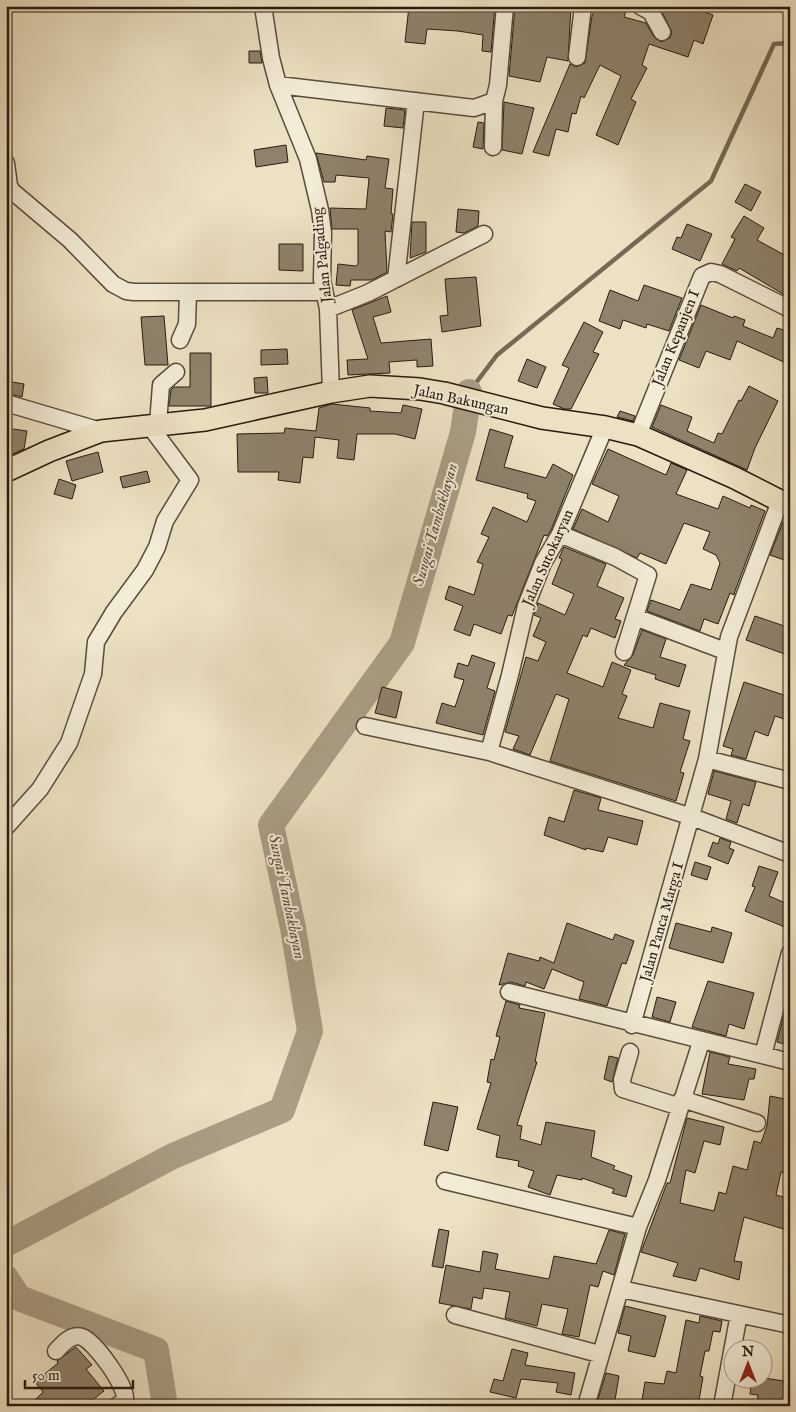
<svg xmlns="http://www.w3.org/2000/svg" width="796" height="1412" font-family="'IM FELL English',serif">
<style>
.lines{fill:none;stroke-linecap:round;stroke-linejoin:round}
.stream{stroke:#756a55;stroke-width:4.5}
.river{stroke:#a99e85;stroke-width:26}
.building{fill:#8e826c;stroke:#281b0e}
.minor-casing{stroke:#594c3b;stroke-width:19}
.major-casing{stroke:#281b0e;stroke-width:24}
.minor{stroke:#f3ecd7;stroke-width:16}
.major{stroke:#ece1c2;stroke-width:21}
.labels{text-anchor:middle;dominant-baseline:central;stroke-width:4;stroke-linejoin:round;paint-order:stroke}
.street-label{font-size:15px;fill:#281b0e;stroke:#f3ecd7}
.water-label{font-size:16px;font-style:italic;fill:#5c4f3e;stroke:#f3ecd7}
</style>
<rect width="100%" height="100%" fill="#ece1c2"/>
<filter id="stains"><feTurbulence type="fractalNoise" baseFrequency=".004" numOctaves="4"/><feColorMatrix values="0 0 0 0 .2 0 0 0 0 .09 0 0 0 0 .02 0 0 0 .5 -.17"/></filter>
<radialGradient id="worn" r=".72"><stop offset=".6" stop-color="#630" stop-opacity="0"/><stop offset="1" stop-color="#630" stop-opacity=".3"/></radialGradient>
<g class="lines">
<path class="stream" d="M469,392L497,355L711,181L774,44L790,43"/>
<path class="river" d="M6,1244L173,1156L282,1110L310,1031L293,928L271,825L402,643L463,432L469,392
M6,1278L19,1298L156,1350L165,1406"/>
</g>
<path class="building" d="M409,6L462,10V6H495L491,52L482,51L483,35L458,31L427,29L425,44L405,42Z
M515,6H571L568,61L547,57L540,82L509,76Z
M596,6H628L624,17L646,23L654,37L661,42L670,38L672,32L659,6H688L713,15L703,44L694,40L688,57L649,44L642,65L647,68L631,99L636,102L618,145L596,135L621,76L600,65L584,98L581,96L576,114L572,113L568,132L556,129L549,156L533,152L570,64L576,67L585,63L592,16Z
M249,51H260L262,63H249Z
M504,102L534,108L522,154L502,150Z
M386,108L405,110L403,128L384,126Z
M478,122L484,123L483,149L473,147Z
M286,145L288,162L256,167L254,150Z
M316,153L366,160L367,156L389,159L385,188L393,189L391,214H393L391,232L385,231L387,272L372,280H351L350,286L336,285L338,264L356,266L358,264V229H332L330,208L366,209L369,178L336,175L335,182H324Z
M745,184L761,192L751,211L735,202Z
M458,209L479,211L478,226L464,233L456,232Z
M744,216L764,228L757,240L790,258V298L739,268L737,271L722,264L735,239L731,237Z
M412,222H426V252L410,258Z
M687,224L712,234L700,261L672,249L677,237L681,238Z
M279,244H303V271L279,270Z
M476,277L481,326L442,332L440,316L448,315L445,279Z
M644,285L682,298L669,331L647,324L646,328L623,320L620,329L599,321L610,290L638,301Z
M387,296L391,312L373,317L381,343L431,339L433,366L417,367V360L389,362L390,373L348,375L347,360L368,359L352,310Z
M701,305L733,318L734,316L745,320L743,326L773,338L777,328L790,332V354L786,363L737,341L730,360L706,351L699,368L679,360Z
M164,316L168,365H145L141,317Z
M584,322L603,332L593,352L599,354L571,409H564L553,404L569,368L562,365Z
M287,349L288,364L261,365V350Z
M190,353H211V406H169L171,390L174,387H190Z
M527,359L546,367L537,388L518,381Z
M267,377L268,393H255L254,378Z
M6,381L24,384L22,397L6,393Z
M749,386L778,401L755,448L747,470L652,427L661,405L692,417L687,431L714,443L718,433L722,434L739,400L741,401Z
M332,404L370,408V411L401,413L403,405L422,409L415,439L395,434H357L354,460L337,458L339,440L315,437L313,458L303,457L300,483L278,480L279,472H238L237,434L284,433L285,428L316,431L319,408Z
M620,411L635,416L633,421L617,417Z
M6,428L27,431L24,449L10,455H6Z
M490,429L513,436L504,467L546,478L553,464L573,475L551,530L547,536L544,535L512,616L508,615L501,634L474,624L470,636L454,630L463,606L445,599L449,586L474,595L483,564L477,562L489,537L481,534L493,507L527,522L536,501L527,498L528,494L476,480Z
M608,449L666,475L671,463L687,470L676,494L718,509L723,496L750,508L751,505L765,511L735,591L734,595L730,593L718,624L704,619L700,631L647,611L651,600L680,610L691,584L711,590L720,563L716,555L703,549L710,532L684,523L666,564L640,553L637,558L573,529L582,509L608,522L619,496L592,484Z
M98,452L103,472L72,481L66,461Z
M147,471L150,482L123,488L120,477Z
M59,479L76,485L72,499L54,494Z
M783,522L790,524V562L770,555Z
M564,547L606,564L597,586L624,598L615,619L621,621L615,638L591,628L587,637L583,635L567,673L603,687L612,662L631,670L622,694L627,696L618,718L653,728L660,703L690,711L683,739L690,741L680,772L684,773L676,801L550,761L569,699L556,694L530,755L513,749L519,736L505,732L526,657L538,661L546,642L533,636L541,618L534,615L538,603L565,615L574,594L552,584L562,559L559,558Z
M755,616L790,628V656L746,640Z
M642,630L666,639L660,657L686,665L679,687L655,679L656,675L624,665L633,655Z
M472,655L495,663L487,688L495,691L483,735L436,723L442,703L455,707L464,680L454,677L458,663L468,666Z
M744,682L790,697V711L787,720L775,716L768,736L755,731L746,759L731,755L733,749L723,746Z
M382,687L402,692L396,718L375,713Z
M714,771L756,782L749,806L743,804L737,823L726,819L731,801L708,794Z
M574,790L601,798L598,810L643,821L637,845L608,837L603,852L586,848V850L544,835L549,817L564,822Z
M720,838L731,842L729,848L734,850L728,864L708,856L713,842L718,844Z
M695,862L711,867L707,880L691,875Z
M759,866L778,872L769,896L790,905V929L745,911L755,887L752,886Z
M567,923L613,940L615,934L634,941L626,964L622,963L607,1006L579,999L584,982L552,969L544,989L526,982L525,986L511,982L499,985L508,953L539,961L540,957L554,963Z
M676,923L711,932L712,927L732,933L723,963L669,948Z
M708,981L754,993L744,1029L729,1024L726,1036L692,1027Z
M657,997L676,1002L670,1022L652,1017Z
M788,999H790V1046L777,1042Z
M506,1001L520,1005L519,1008L545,1013L535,1062H537L517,1125L522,1126L520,1139L541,1145L546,1122L595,1131L591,1157L615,1166L613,1169L632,1176L626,1197L612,1193L614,1189L582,1178V1180L557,1175L550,1195L528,1187L534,1171L518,1166L519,1161L496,1157L500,1136L477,1129L491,1083L487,1082L491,1059L494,1060L500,1037L496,1036Z
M710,1052L730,1057L728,1064L756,1069L754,1079H749L744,1100L702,1094Z
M609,1056L618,1058L612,1082L604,1079Z
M770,1096L790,1100V1174L781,1172L776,1195L790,1199V1222L787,1230L744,1217L734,1261L742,1262L739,1280L700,1268L696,1281L673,1276L678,1263L641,1252L667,1183H670L687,1118L724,1127L720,1145L704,1141L695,1173L686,1170L680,1203L714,1211L719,1192L726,1194L733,1166L747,1170L754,1141L761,1143L767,1126Z
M433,1102L458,1107L448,1151L424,1145Z
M439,1229L449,1231L443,1268L432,1266Z
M609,1230L625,1234L614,1275L603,1271L598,1287L590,1285L579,1337L562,1334L568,1309L542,1304L537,1326L505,1318L510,1292L484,1288L482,1299L473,1297L471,1309L439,1303L446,1265L480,1272L483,1251L498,1254L495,1269L549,1279L554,1256L596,1264Z
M625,1306L666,1316L655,1357L628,1351L631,1336L618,1333Z
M700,1316L722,1321L720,1332L713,1331L709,1351H705L700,1376L703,1377L698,1406H674V1403L642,1400L645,1382L664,1384L667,1371L676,1373L686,1320L699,1323Z
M76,1347L92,1365L86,1369L104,1391L85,1406H29L43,1392L35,1382L58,1363L57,1361Z
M512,1349L528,1353L525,1365L575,1373L571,1395L556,1392L558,1383L521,1379L516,1398L490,1392L494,1379L503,1381Z
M606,1373L619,1376L614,1406H596Z
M764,1378L784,1381L783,1384L790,1385V1405L780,1403V1406H757L758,1395L750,1394L752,1380Z"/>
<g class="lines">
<defs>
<path id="minor" d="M263,6L271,58L278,85L308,159L320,210L323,233L322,280L328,309L331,392
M640,6L651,12L662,32
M577,57L583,6
M278,85L474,108L494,101L498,85L505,6
M493,147L494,101
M6,163L9,186L12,191L70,240L113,284L126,291L134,292H324
M396,279L416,101
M328,309L368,293L484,234
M180,340L187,324L188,292
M6,403L101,431
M158,424L161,385L176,372
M638,435L702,276L711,272L720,274L790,309
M560,534L615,557L648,575L624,652
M635,617L725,651
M365,726L489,752L692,817L790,854
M489,752L510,675L526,606L543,563L560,534L605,427
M707,759L790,781
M6,827L40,789L69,743L93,674L96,642L114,612L145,570L157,547L165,521L190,480L149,425
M509,992L790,1062
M632,1025L707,759L729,637L780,501
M630,1052L622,1080L623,1089L680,1107
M763,1055L790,953
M682,1099L757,1123
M445,1181L638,1227
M621,1289L790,1325
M455,1315L599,1354
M56,1351C62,1345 71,1333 82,1337C95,1342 127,1386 125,1400L117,1406
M586,1406L638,1227L657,1180L701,1042
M722,1406L739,1314"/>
<path id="major" d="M6,471L49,451L101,431L205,420L331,392L370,386L420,389L444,393L542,418L605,427L638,435L735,478L790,506"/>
</defs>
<use href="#minor" class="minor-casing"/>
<use href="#major" class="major-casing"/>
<use href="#minor" class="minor"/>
<use href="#major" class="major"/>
</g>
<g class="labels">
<g class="street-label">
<text transform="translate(322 255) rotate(-96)">Jalan Palgading</text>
<text transform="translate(676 338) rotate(-68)">Jalan Kepanjen I</text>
<text transform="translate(461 400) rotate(12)">Jalan Bakungan</text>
<text transform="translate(548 558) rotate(-66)">Jalan Sutokaryan</text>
<text transform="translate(662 922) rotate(-74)">Jalan Panca Marga I</text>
</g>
<g class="water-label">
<text transform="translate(436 525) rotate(-74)">Sungai Tambakbayan</text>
<text transform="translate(286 897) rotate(78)">Sungai Tambakbayan</text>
</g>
</g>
<rect width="796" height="1412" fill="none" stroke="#ece1c2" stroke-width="25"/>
<rect x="8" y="8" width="781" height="1397" fill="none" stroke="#281b0e" stroke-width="2.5"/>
<rect x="12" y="12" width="771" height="1387" fill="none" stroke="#281b0e"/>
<g transform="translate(748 1364)"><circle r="24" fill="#f3ecd7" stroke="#a29887"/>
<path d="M0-4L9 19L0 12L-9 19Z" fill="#8f2418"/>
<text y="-8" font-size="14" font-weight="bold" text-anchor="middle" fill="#281b0e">N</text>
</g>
<path d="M25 1380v8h108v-8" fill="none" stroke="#281b0e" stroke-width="2.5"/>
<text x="32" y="1380" font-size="15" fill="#281b0e" stroke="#f3ecd7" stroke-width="4" paint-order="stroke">50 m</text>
<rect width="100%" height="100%" filter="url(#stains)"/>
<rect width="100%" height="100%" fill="url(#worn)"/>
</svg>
